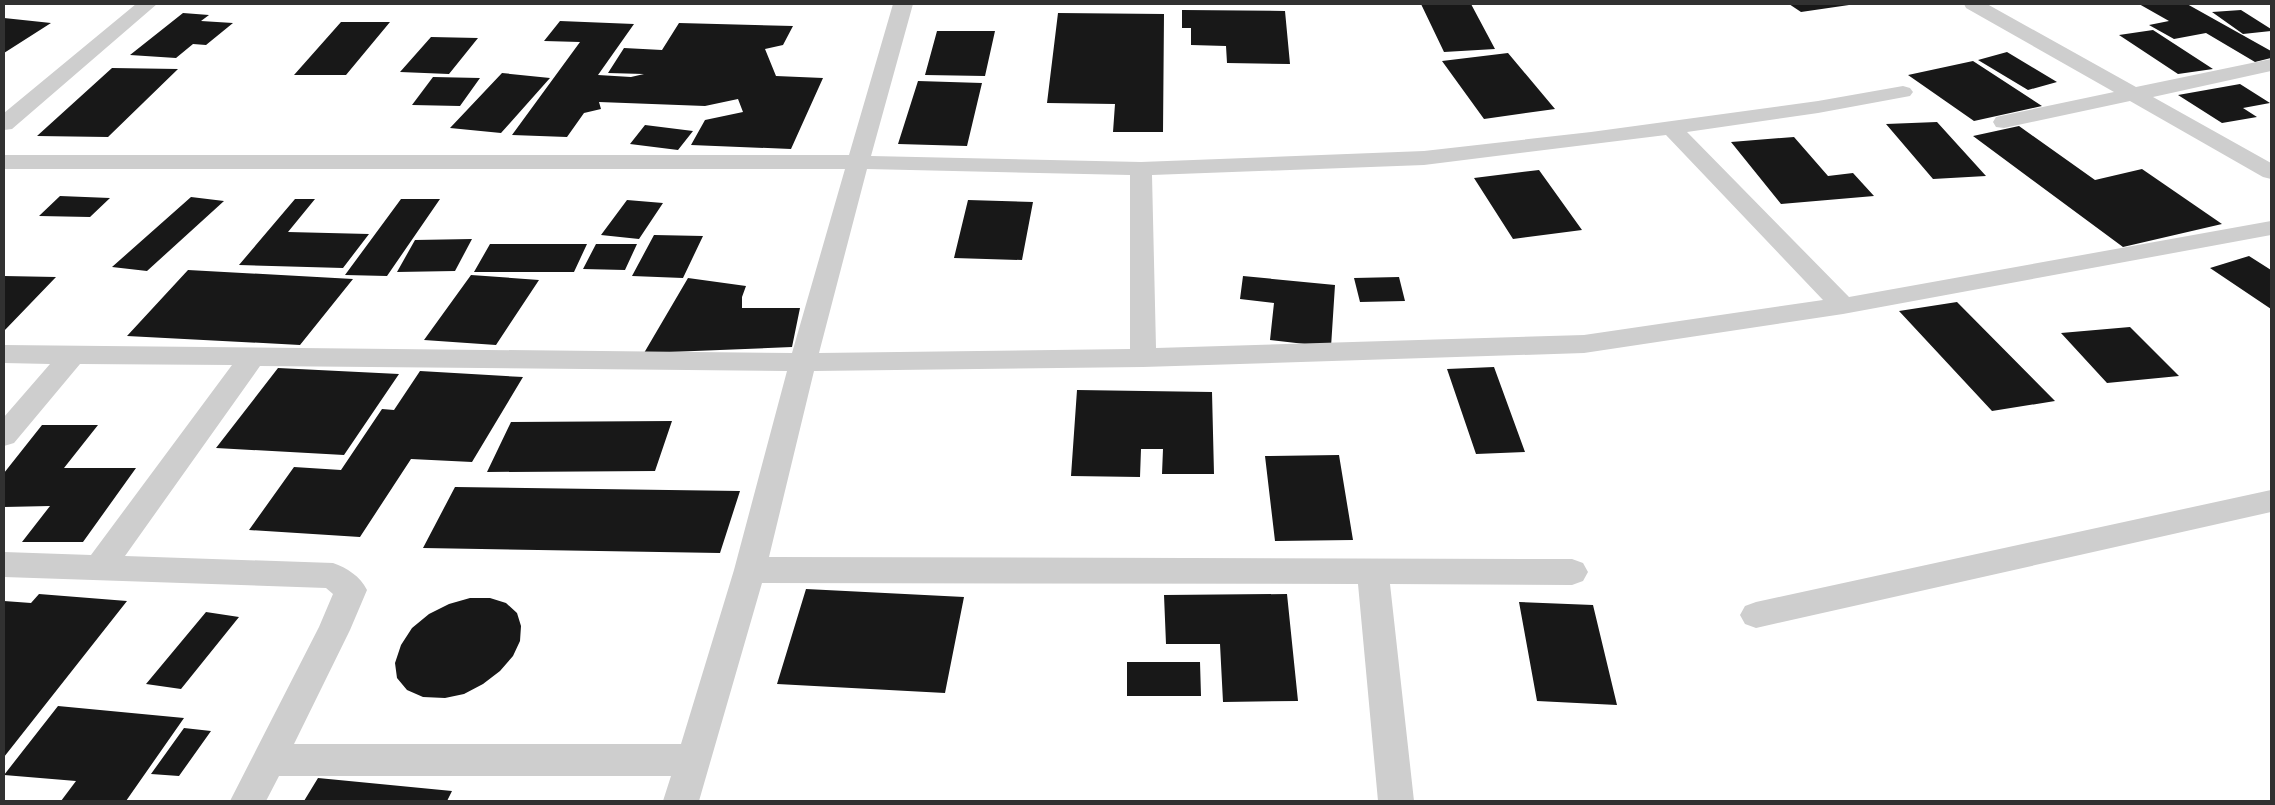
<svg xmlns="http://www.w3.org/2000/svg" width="2275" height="805" font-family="Lato,sans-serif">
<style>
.building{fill:#181818}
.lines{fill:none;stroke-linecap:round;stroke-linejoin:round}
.minor{fill:#cecece;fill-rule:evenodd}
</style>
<rect width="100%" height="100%" fill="#fff"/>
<path class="building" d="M1421,4H1471L1495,49L1444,52Z
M1789,4H1849V5L1801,12Z
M2139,4H2187L2271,51V58L2255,62L2206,33L2174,39L2149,25L2169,21Z
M1182,10L1285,11L1290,64L1227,63L1226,46L1191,45V28H1182Z
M2241,10L2271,29V31L2243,34L2212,12Z
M183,13L209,15L201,21L233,23L206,45L193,44L176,58L130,55Z
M1058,13L1164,14L1163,132H1113L1115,104L1047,103Z
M4,18L51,23L4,53Z
M560,21L634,24L598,75L631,77L644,74L608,73L624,48L662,50L679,23L793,26L783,45L765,49L776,76L823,78L791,149L691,145L705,120L743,112L738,99L705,106L599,102L601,109L584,113L567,137L512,135L580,42L544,41Z
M341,22H390L346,75H294Z
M2153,30L2213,69L2178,74L2119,35Z
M937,31H995L985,76L925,75Z
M431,37L478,38L449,74L400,72Z
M2007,52L2057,82L2028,90L1978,60Z
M1508,53L1555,109L1484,119L1442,61Z
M1973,61L2042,106L1974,121L1908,75Z
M112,68L178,69L108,137L37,136Z
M502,73L550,78L501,133L450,128Z
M433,77L480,78L460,106L412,105Z
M918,81L982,83L967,146L898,144Z
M2240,84L2270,103L2243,108L2257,117L2222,123L2178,95Z
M1937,122L1986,176L1933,179L1886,124Z
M645,125L693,131L678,150L630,144Z
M2019,126L2095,180L2142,169L2222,224L2123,247L1973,136Z
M1794,137L1828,176L1853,173L1874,196L1781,204L1731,142Z
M1539,170L1582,230L1513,239L1474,178Z
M60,196L110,198L90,217L39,216Z
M191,197L224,201L147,271L112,267Z
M295,199H315L288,232L369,234L343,268L239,265Z
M401,199H440L387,276L345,275Z
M627,200L663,203L639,239L601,235Z
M968,200L1033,202L1022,260L954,258Z
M654,235L703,236L683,278L632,276Z
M472,239L455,271L397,272L415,240Z
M490,244H587L574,272H474Z
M596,244H637L625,270L583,269Z
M2249,256L2271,270V309L2210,268Z
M188,270L353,279L300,345L127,336Z
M471,275L539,280L496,345L424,340Z
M4,276L56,277L4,331Z
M1243,276L1335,285L1331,347L1270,340L1274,303L1240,299Z
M1399,277L1405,301L1360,302L1354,278Z
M688,278L746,286L742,297V308H800L792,347L644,353Z
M1957,302L2055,401L1992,411L1899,311Z
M2130,327L2179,376L2107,383L2061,333Z
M1494,367L1525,452L1476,454L1447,369Z
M278,368L399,374L344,455L216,448Z
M420,371L523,377L472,462L411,459L360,537L249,530L294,467L341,470L382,409L394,410Z
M1077,390L1212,392L1214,474H1162L1163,449H1141L1140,477L1071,476Z
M672,421L655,471L487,472L511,422Z
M42,425H98L64,468H136L83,542H22L50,506L4,507V473Z
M1339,455L1353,540L1275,541L1265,456Z
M455,487L740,491L720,553L423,548Z
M806,589L964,597L945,693L777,684Z
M39,594L127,601L4,757V601L31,603Z
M1287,594L1298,701L1223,702L1220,644H1166L1164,595Z
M470,598H490L506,603L517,613L521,626L520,641L513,656L500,671L483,684L464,694L445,698L423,697L407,690L397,678L395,663L401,645L412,628L429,614L449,604Z
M1519,602L1593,605L1617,705L1537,701Z
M206,612L239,617L181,689L146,684Z
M1127,662H1200L1201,696H1127Z
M58,706L184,718L126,801H61L76,781L4,775Z
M184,728L211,731L179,776L151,774Z
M318,778L452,791L447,801H304Z"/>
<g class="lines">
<path class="minor" d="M136,4H157L12,129L4,130V113Z
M893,4H913L871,156L1141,162L1424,151L1591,132L1818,101L1903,86L1910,88L1913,92L1910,96L1818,113L1687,132L1849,297L2271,221V235L1843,314L1584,353L1143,367L814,371L769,557L1572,559L1583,563L1588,572L1583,581L1572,585L1390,584L1414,801H1378L1358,584L762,583L699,801H663L671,776H279L266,801H230L319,627L333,594L326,588L4,577V552L91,555L232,365L80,364L14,443L4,446V417L50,364L4,363V345L792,353L845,169H4V155H849ZM1666,135L1823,300L1584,335L1156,348L1152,175L1424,165ZM867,169L1130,175V349L819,353ZM260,366L787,371L734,570L681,744H294L350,630L367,590C360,576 347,568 333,563L125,556Z
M1964,4H1987L2136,87L2271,59V71L2153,97L2271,163V179L2263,177L2130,101L2004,128L1996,127L1993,122L1996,117L2114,92L1966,8Z
M2271,490V512L1756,628L1745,624L1740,615L1745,606L1756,602Z"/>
</g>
<rect width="2275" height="805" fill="none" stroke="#313131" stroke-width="10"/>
</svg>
